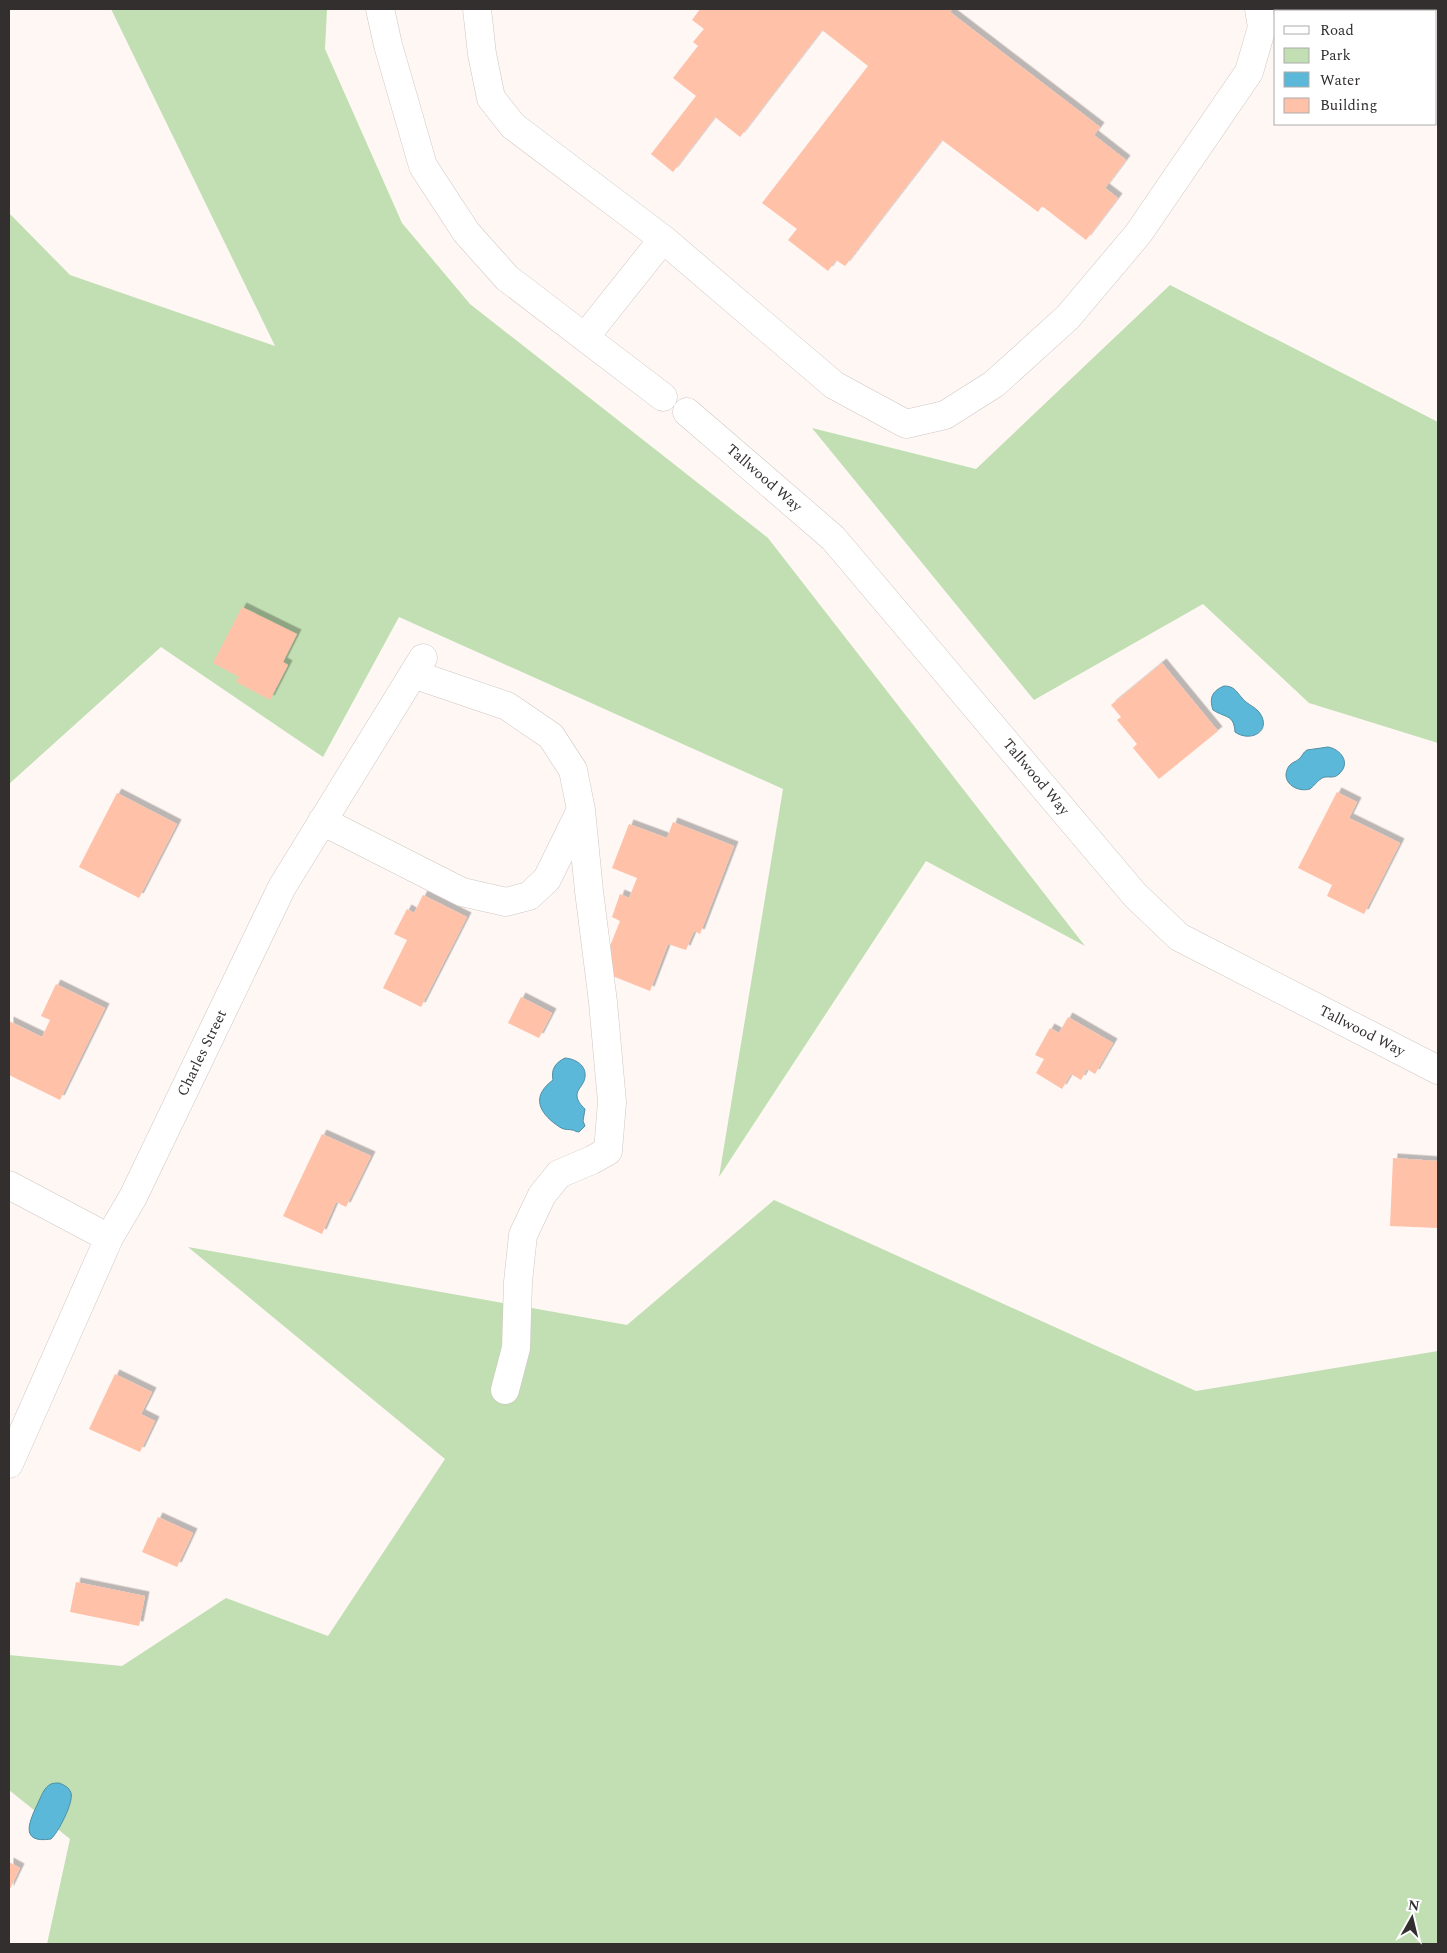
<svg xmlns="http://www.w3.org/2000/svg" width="1447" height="1953" font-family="Spectral,serif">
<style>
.green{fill:#c1dfb3}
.water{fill:#5bb8d8;stroke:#4f8fa5}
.building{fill:#ffc1a8;filter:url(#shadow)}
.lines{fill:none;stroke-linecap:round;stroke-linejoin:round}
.minor-casing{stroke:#cfc7c4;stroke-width:29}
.minor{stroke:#fff;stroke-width:28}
.labels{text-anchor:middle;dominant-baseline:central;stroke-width:4;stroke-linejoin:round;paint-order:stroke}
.street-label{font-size:15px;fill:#322f2e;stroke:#fff}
</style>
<defs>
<filter id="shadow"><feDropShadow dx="4.5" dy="-4.5" stdDeviation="0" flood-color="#0004"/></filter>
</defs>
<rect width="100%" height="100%" fill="#fff7f4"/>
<path class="green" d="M111,9H327L325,49L402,223L470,304L768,538L1085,946L926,861L719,1177L783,789L399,617L323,757L161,647L9,784V213L70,275L275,346Z
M1170,285L1438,422V743L1309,703L1203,604L1034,700L812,428L976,469Z
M774,1200L1196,1391L1438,1351V1944H47L70,1839L9,1790V1655L122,1666L226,1598L328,1636L445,1459L188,1247L627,1325Z"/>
<path class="water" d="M1224,686C1234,686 1236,691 1242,698C1247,705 1258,707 1262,717C1269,733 1249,742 1235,732C1234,714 1225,718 1213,710C1209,698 1212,691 1224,686Z
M1328,747C1340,749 1351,762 1340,773C1334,780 1328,775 1322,778C1317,781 1314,786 1310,789C1296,793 1279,781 1289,766C1292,762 1296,762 1299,759C1302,757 1303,752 1307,750Z
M565,1058C577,1059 589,1067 584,1081C582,1086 577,1090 577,1095C577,1101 581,1105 585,1109L583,1121L585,1126L579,1132C576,1132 574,1130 572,1130C569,1129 566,1130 564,1129C560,1128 557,1125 554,1123C536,1109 534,1094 553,1080C551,1069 555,1063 565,1058Z
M59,1783C64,1785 69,1787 71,1793C74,1802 58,1833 51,1839C18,1844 30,1820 38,1803C41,1797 44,1787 51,1784C54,1783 56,1783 59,1783Z"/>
<path class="building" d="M700,9H952L950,12L1100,127L1094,135L1126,160L1105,188L1118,198L1086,240L1042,206L1038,212L942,140L845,266L836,260L828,271L788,240L797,229L762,203L868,66L822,30L740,137L715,117L673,172L651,154L696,96L673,78L698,46L693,42L704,29L692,20Z
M242,607L297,634L283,662L288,665L270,700L236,682L239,677L213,663Z
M1162,663L1218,731L1159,779L1133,748L1137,744L1117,720L1121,717L1111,705Z
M1337,792L1357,802L1349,818L1400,843L1364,914L1327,896L1332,885L1298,868Z
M117,793L177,824L139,898L79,867Z
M673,822L734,846L700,934L694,931L686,950L668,944L650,991L610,975L613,965L604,961L620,921L612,917L620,894L629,898L637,878L612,868L629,824L667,838Z
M423,895L467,917L421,1007L383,988L407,940L394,934L407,909L414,913Z
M56,984L105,1008L60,1100L9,1075V1021L42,1037L50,1020L41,1016Z
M521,997L552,1013L539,1038L508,1023Z
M1068,1017L1113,1043L1095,1074L1087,1069L1081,1080L1071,1074L1062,1089L1036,1073L1044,1059L1035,1055L1050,1028L1059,1033Z
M322,1134L371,1156L346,1207L336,1202L322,1234L283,1216Z
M1393,1158L1438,1161V1228L1390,1226Z
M115,1374L152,1392L141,1414L155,1421L140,1452L89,1429Z
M158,1517L193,1533L177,1567L142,1552Z
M76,1582L145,1596L139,1626L70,1612Z
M9,1862L20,1868L9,1891Z"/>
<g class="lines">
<defs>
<path id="minor" d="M380,9L388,45L423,166L466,232L507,278L663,397
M477,9L482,54L491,98L513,126L663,239L585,337
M663,239L834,385L906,424L945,415L994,384L1068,317L1138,234L1249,72L1262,27L1259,9
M687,412L833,538L1135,895L1179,937L1438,1070
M413,674L507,706L551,736L573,770L581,810L589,891L603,1002L612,1102L608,1151L592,1160L559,1174L542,1195L523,1235L518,1282L516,1348L505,1390
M322,821L462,892L506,902L529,896L547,879L581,810
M9,1185L109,1238
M9,1464L109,1238L133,1197L282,887L423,658"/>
</defs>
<use href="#minor" class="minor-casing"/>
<use href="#minor" class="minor"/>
</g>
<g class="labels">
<g class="street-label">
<text transform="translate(764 478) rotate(41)">Tallwood Way</text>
<text transform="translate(1036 777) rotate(50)">Tallwood Way</text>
<text transform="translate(1362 1031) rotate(27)">Tallwood Way</text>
<text transform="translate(202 1053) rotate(-64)">Charles Street</text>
</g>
</g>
<rect width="1447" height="1953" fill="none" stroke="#322f2e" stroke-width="20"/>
<rect x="1274" y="10" width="162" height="115" fill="#ffffff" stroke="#adacab"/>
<rect x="1284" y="26" width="25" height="8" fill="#ffffff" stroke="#adacab"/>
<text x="1320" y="35" font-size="15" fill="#322f2e">Road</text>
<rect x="1284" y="48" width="25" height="15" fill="#c1dfb3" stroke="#adacab"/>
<text x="1320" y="60" font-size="15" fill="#322f2e">Park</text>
<rect x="1284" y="72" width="25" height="15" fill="#5bb8d8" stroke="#adacab"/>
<text x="1320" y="85" font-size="15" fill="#322f2e">Water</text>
<rect x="1284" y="98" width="25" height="15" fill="#ffc1a8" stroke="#adacab"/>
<text x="1320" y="110" font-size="15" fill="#322f2e">Building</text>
<g transform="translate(1412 1918) rotate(8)" stroke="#ffffff" stroke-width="4" paint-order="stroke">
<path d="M0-4L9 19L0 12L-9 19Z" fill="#322f2e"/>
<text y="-8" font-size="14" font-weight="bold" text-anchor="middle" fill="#322f2e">N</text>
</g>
</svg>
